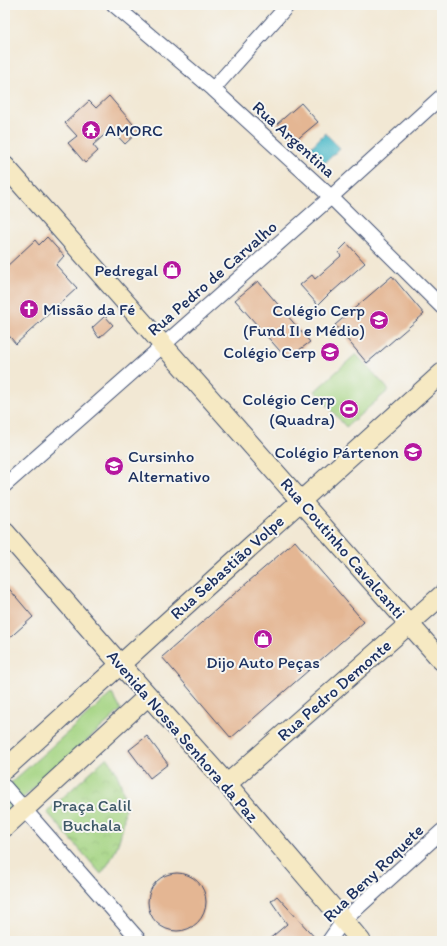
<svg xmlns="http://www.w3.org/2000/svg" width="447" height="946" font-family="Itim,sans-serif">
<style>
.grass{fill:#a4d482;stroke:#608270}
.park{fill:url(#park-crowns);stroke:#608270}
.water{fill:#4ebac9;stroke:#347494}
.building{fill:#e4b693}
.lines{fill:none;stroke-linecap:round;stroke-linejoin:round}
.minor-casing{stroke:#3b4b70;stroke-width:16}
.secondary-casing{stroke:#3b4b70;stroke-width:21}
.minor{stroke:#fff;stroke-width:14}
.secondary{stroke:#f6e9c3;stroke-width:19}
.labels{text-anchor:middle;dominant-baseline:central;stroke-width:4;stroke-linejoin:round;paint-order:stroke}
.poi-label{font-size:17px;fill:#1b2f5e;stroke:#f6f6f2;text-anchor:end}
.street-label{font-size:17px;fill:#1b2f5e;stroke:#f6f6f2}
.park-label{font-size:17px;fill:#3d5867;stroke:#f6f6f2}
</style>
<defs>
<pattern id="park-crowns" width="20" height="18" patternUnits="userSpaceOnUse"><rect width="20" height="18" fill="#a4d482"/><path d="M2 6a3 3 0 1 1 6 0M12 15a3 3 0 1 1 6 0" fill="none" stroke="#8db673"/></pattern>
</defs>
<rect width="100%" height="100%" fill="#f6f6f2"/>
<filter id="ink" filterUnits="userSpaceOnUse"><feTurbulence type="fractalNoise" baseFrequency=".025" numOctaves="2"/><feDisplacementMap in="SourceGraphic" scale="8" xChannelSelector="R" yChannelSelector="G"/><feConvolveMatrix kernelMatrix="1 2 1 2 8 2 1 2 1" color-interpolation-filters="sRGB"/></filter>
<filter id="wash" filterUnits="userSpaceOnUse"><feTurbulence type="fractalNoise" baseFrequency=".012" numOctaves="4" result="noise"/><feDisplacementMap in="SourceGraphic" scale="16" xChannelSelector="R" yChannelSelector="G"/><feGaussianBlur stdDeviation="0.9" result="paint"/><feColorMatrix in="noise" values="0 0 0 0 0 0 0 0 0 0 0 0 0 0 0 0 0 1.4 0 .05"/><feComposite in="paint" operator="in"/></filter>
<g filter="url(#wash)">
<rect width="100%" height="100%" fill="#f2e8d4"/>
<path class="grass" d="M356,354L389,390L346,427L315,391Z
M112,693L121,710L5,814V788Z"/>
<path class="park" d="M107,757C115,767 123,786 124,799C127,824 117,855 101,874L47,812Z"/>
<path class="water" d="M325,133L340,148L325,163L311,147Z"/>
<g id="blocks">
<path class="building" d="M109,96L139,131L125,144L111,129L93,145L98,151L85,163L68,143L77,136L65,123L89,101L96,108Z
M301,103L318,122L295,141L277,124Z
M47,237L64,256L56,265L77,288L16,344L5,331V268L35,240L39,245Z
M347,243L365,263L332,292V291L318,305L300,285L312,275L315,279L341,256L338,252Z
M392,276L424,314L367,363L335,325Z
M258,281L310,342L287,359L235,300Z
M105,316L113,325L99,338L92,328Z
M295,541L364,622L231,738L162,657Z
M5,584L33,617L5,642Z
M147,736L168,764L150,778L129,750Z
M148 902a29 29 0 1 1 58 0a29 29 0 1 1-58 0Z
M277,896L318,941H267L287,924L271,901Z"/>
</g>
</g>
<g filter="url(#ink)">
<use href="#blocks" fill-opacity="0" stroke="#3b4b70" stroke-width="1"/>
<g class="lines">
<defs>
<path id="minor" d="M114,5L213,89L331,197L442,307
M213,89L288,5
M5,485L331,197L442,96
M5,787L140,941
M329,941L343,921L442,831"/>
<path id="secondary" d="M5,166L442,661
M5,532L120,664L227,784L361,941
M5,769L442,373
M227,784L442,595
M5,827L148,696"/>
</defs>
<use href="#minor" class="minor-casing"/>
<use href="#secondary" class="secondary-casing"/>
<use href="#minor" class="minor"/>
<use href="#secondary" class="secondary"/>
</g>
</g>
<defs>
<symbol id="temple-disc" viewBox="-11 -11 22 22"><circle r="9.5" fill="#b5179e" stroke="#f6f6f2"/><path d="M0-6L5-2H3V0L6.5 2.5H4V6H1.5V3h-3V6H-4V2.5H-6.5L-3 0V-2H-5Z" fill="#fff"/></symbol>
<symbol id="shop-disc" viewBox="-11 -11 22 22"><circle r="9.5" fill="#b5179e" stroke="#f6f6f2"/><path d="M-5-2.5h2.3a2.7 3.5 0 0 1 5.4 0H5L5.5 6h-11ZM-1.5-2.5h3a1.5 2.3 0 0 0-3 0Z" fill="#fff"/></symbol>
<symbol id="church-disc" viewBox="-11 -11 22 22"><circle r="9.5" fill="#b5179e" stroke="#f6f6f2"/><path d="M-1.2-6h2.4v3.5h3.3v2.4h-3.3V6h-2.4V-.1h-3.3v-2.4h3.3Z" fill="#fff"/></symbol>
<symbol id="school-disc" viewBox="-11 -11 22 22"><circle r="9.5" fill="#b5179e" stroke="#f6f6f2"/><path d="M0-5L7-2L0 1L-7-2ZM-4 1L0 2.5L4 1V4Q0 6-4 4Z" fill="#fff"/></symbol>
<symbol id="stadium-disc" viewBox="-11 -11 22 22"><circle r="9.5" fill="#b5179e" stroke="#f6f6f2"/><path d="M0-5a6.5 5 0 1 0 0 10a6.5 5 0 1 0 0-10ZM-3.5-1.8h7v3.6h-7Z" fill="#fff"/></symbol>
</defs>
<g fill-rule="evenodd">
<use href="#temple-disc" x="80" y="119" width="22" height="22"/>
<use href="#shop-disc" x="161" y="259" width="22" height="22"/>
<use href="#church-disc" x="18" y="298" width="22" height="22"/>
<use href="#school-disc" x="368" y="309" width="22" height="22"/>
<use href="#school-disc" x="319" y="341" width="22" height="22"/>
<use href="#stadium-disc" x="338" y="398" width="22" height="22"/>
<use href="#school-disc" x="402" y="441" width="22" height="22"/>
<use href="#school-disc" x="103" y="455" width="22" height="22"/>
<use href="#shop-disc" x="252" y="628" width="22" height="22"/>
</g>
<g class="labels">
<g class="poi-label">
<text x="105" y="130" text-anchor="start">AMORC</text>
<text x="158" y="270">Pedregal</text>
<text x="43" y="309" text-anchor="start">Missão da Fé</text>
<text x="365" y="310">Colégio Cerp<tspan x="365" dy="20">(Fund II e Médio)</tspan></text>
<text x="316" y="352">Colégio Cerp</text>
<text x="335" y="399">Colégio Cerp<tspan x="335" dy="20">(Quadra)</tspan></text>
<text x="399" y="452">Colégio Pártenon</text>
<text x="128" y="456" text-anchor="start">Cursinho<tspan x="128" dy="20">Alternativo</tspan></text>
<text x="263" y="662" text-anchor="middle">Dijo Auto Peças</text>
</g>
<g class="street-label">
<text transform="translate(294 139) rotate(42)">Rua Argentina</text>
<text transform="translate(212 278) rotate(-41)">Rua Pedro de Carvalho</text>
<text transform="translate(343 548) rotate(49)">Rua Coutinho Cavalcanti</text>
<text transform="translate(227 567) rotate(-42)">Rua Sebastião Volpe</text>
<text transform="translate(334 690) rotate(-41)">Rua Pedro Demonte</text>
<text transform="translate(183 736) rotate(49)">Avenida Nossa Senhora da Paz</text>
<text transform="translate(373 873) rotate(-44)">Rua Beny Roquete</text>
</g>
<g class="park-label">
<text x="92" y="805">Praça Calil<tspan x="92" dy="20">Buchala</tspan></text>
</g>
</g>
<rect width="447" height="946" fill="none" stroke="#f6f6f2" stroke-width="20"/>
</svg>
